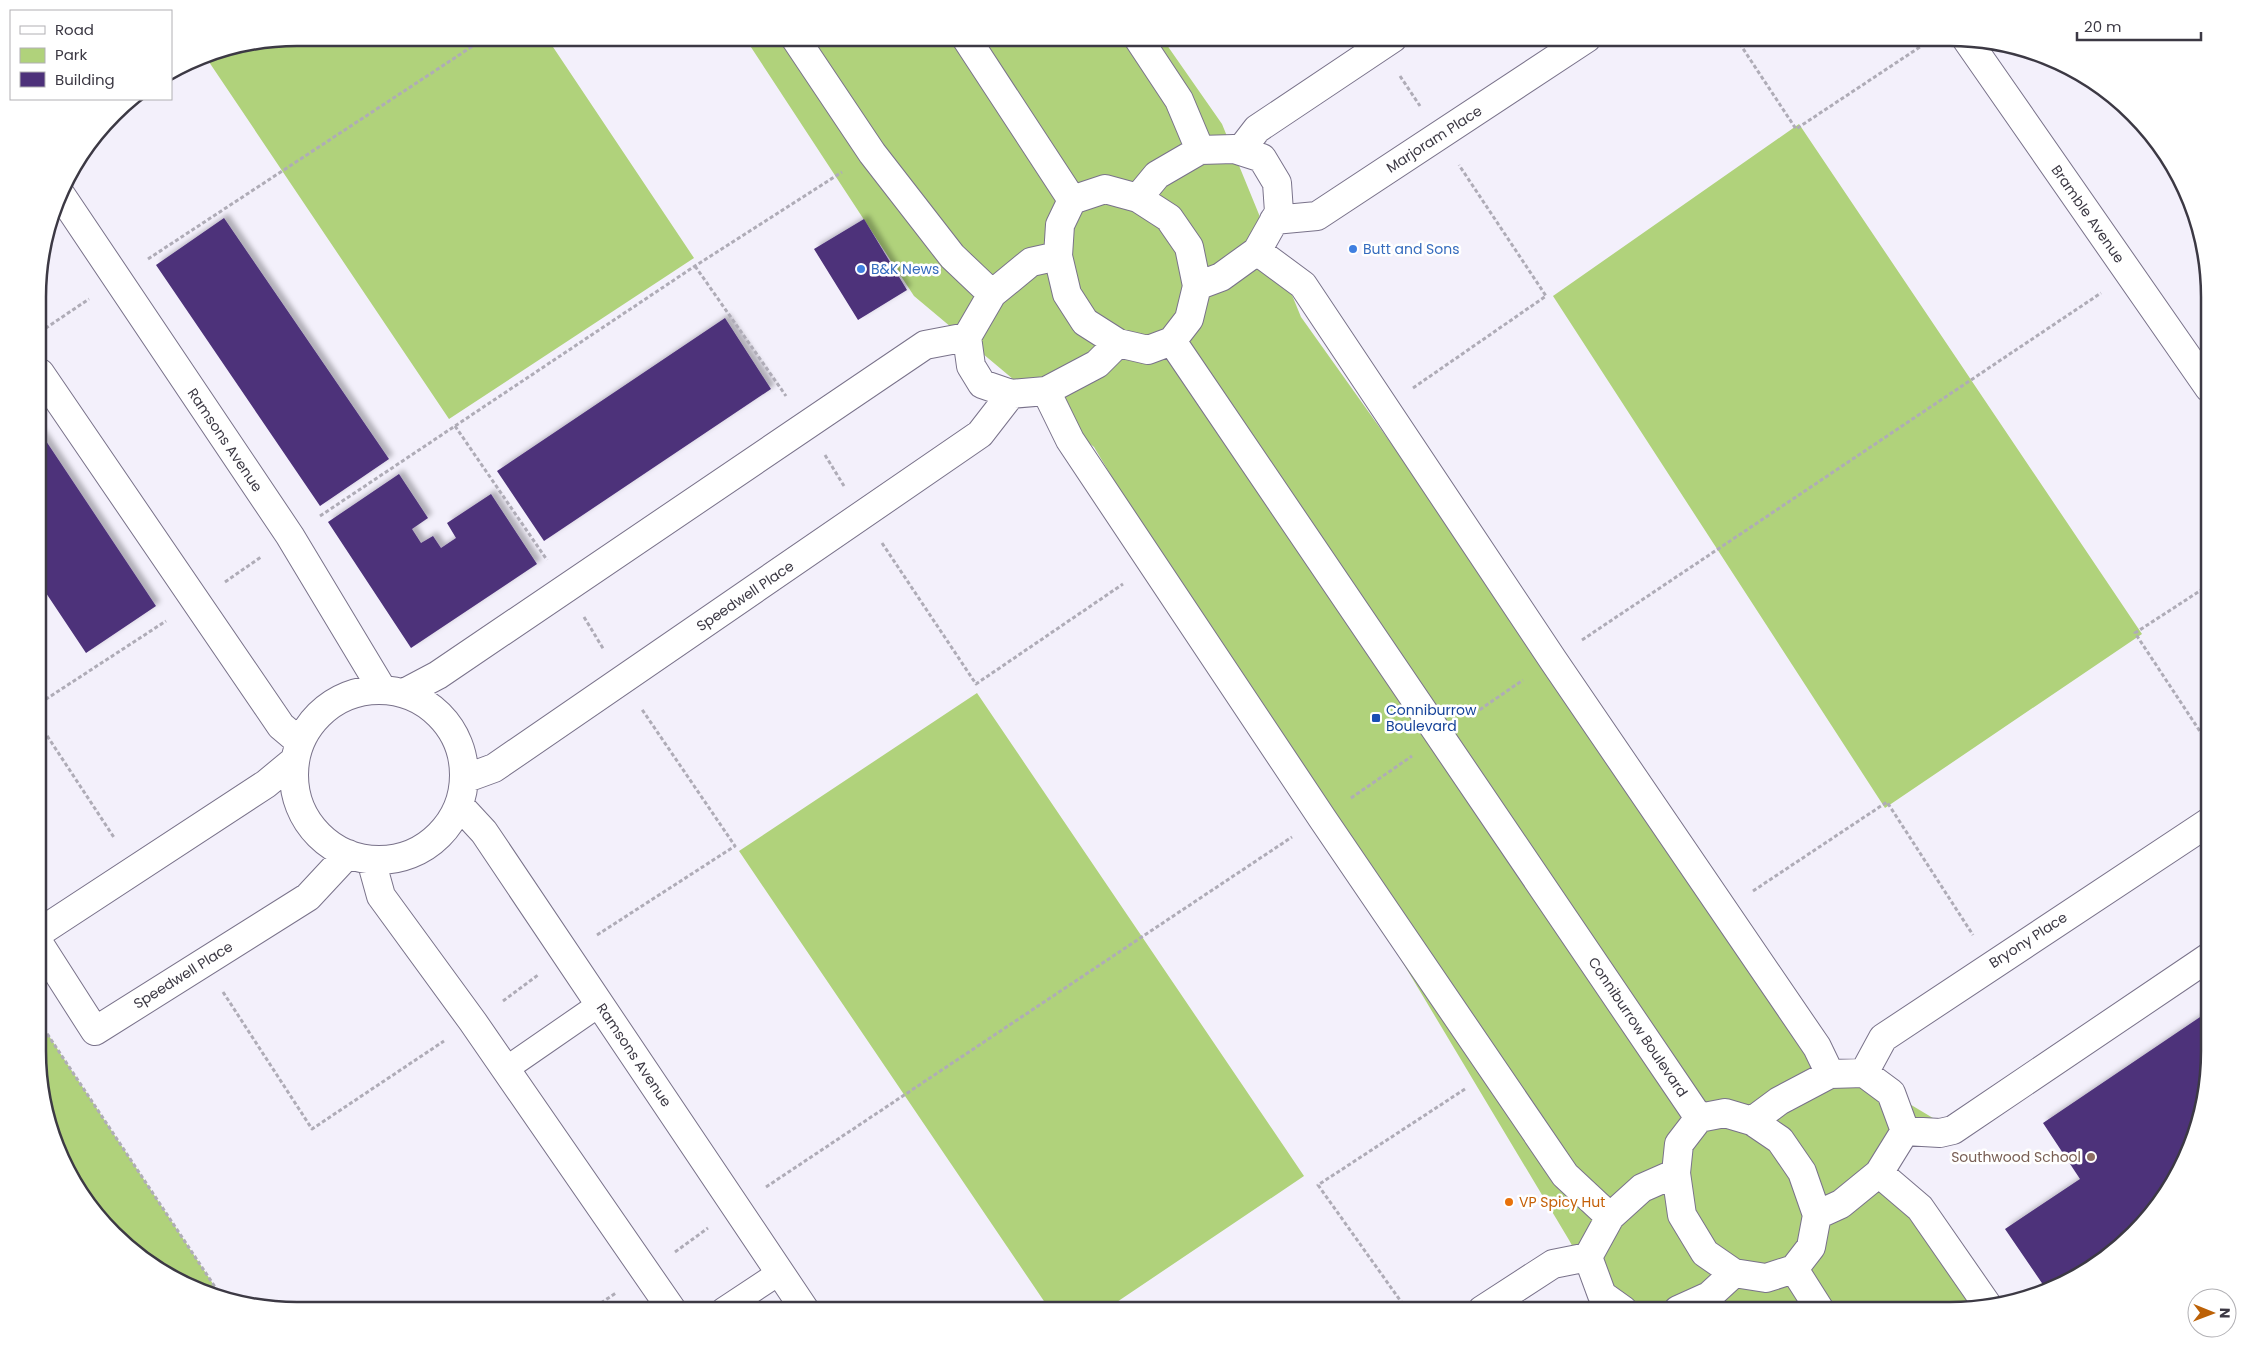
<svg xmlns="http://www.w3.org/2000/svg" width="2247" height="1348" font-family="Poppins,sans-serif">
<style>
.green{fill:#b0d27b}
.building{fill:#4d317a;filter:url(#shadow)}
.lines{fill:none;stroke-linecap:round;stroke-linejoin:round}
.lane-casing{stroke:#79728a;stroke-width:26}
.street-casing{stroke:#79728a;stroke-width:30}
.path{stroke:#afacb7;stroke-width:3;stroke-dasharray:4 2.5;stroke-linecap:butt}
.lane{stroke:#fff;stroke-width:24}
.street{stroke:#fff;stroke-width:28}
.shop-dot{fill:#3f7fe0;stroke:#fff;stroke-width:2}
.transit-dot{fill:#1a4fb4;stroke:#fff;stroke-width:2}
.education-dot{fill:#8d6e63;stroke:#fff;stroke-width:2}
.food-dot{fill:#e8710a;stroke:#fff;stroke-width:2}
.labels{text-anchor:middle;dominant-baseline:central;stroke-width:5;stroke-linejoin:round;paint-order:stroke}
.street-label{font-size:14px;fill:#3c3944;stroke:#fff}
.shop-label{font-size:14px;fill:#366cbe;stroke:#fff;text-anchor:start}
.transit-label{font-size:14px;fill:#164399;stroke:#fff;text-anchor:start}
.education-label{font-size:14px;fill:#785e54;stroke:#fff;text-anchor:end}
.food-label{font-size:14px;fill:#c56008;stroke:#fff;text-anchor:start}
.rim{fill:none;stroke:#3c3944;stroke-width:2.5}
</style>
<defs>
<filter id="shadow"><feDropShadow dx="4.5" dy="-4.5" stdDeviation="2.5" flood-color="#0004"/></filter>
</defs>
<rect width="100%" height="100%" fill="#f3f0fb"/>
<path class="green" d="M297,38H547L694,258L449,419L205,56Z
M745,38H1162L1222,124L1301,317L1826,1054L1953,1130L1905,1131L1879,1173L1988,1306L1966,1310H1608L1569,1240L1094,447L914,296Z
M1799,124L2142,634L1885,808L1553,296Z
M977,693L1304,1176L1105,1310H1050L739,851Z
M40,1022L60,1053L223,1299C205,1291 183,1285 166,1275C102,1235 47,1160 40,1084C38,1064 40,1043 40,1022Z"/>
<path class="building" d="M224,218L389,459L320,506L156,265Z
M864,219L907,290L858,320L814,249Z
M725,318L771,389L544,541L497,471Z
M40,432L156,606L86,653L40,584Z
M399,474L428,518L412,529L421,543L433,536L441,548L456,538L447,523L491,494L537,564L411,648L328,522Z
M2209,1011V1067L2196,1134L2175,1181L2133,1235L2080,1276L2046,1289L2005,1229L2080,1179L2043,1123Z"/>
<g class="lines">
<defs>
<path id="lane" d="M506,1069L600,1004
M723,1310L779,1273"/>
<path id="street" d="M795,38L872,153L952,256L992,294
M966,38L1072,200
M1138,38L1179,100L1200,150
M1967,40L2209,388
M1240,151L1257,129L1393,38
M1105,189L1138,198L1169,218L1189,247L1197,286L1189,319L1172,341L1148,350L1118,343L1085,322L1067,294L1058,256L1060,225L1072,200Z
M61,195L290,536L382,689
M1138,198L1157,175L1200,150L1234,149L1262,158L1277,183L1279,212L1257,251L1221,277L1197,286
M1274,220L1317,216L1587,38
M1257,251L1303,285L1553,660L1817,1047L1830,1074
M1058,256L1031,262L992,294L967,337L971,366L982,384L1011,394L1046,391L1097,364L1118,343
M1172,341L1699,1118
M40,373L281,726L300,742
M1046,391L1070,440L1322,818L1565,1175L1610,1217
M294 775a85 85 0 1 1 170 0a85 85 0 1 1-170 0Z
M404,693L438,675L925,345L967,337
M464,779L494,768L980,434L1011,394
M459,805L484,832L805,1310
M371,860L381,896L473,1022L672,1310
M40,932L266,784L295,760
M40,945L95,1031L308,897L348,854
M1864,1073L1883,1038L2209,822
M1725,1113L1752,1121L1780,1140L1802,1172L1817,1215L1811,1247L1794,1269L1766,1278L1734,1273L1705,1253L1682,1215L1676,1173L1679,1144L1699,1118Z
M1752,1121L1779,1101L1830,1074L1864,1073L1891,1093L1905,1131L1879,1173L1841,1204L1817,1215
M1905,1131L1940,1133L1953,1130L2209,957
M1879,1173L1920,1208L1988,1306
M1794,1269L1820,1310
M1482,1310L1553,1264L1588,1257
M1623,1310L1602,1295L1588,1257L1610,1217L1642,1188L1676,1173
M1678,1310L1709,1296L1734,1273"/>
</defs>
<use href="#lane" class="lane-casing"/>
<use href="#street" class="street-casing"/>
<path class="path" d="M1736,38L1796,129L1932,39
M1400,76L1420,106
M148,259L485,38
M695,266L786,396
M40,332L89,299
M1413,388L1546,296L1459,165
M455,426L547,560
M825,455L844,486
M320,516L695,266L842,172
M882,543L976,684L1123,584
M225,582L261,557
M2209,585L2135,633L2209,745
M584,617L604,650
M1582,640L2101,293
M40,703L166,621
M1469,717L1523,680
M40,725L115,839
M1351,798L1412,756
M1753,891L1887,802L1973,935
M597,935L735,846L641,708
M223,992L312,1129L444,1041
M503,1001L538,975
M40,1023L223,1299
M766,1187L1292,837
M675,1252L708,1228
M590,1310L616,1293
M1407,1310L1318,1185L1465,1089"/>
<use href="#lane" class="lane"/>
<use href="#street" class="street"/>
</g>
<g class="shop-dot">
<circle cx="1353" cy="249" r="5"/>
<circle cx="861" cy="269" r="5"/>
</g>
<rect class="transit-dot" x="1371" y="713" width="10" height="10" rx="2.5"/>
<circle class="education-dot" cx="2091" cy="1157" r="5"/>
<circle class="food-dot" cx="1509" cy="1202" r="5"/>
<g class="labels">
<g class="street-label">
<text transform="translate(1434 139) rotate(-33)">Marjoram Place</text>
<text transform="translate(2088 214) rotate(55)">Bramble Avenue</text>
<text transform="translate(225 440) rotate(56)">Ramsons Avenue</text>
<text transform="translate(745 596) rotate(-34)">Speedwell Place</text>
<text transform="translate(2028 940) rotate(-33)">Bryony Place</text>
<text transform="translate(183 975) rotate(-32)">Speedwell Place</text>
<text transform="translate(1638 1027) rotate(56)">Conniburrow Boulevard</text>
<text transform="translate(634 1055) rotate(56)">Ramsons Avenue</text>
</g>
<g class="shop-label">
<text x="1363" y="249">Butt and Sons</text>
<text x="871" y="269">B&amp;K News</text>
</g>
<g class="transit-label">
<text x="1386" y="710">Conniburrow<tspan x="1386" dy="16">Boulevard</tspan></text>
</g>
<g class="education-label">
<text x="2081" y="1157">Southwood School</text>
</g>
<g class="food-label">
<text x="1519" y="1202">VP Spicy Hut</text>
</g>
</g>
<path d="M0 0H2247V1348H0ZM297 46H1950A251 251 0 0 1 2201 297V1051A251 251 0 0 1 1950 1302H297A251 251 0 0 1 46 1051V297A251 251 0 0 1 297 46Z" fill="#fff" fill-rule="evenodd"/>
<path class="rim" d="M297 46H1950A251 251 0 0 1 2201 297V1051A251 251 0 0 1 1950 1302H297A251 251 0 0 1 46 1051V297A251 251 0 0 1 297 46Z"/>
<rect x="10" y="10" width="162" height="90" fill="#ffffff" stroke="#b1b0b4"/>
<rect x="20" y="26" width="25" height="8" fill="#ffffff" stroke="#b1b0b4"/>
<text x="55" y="35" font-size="15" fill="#3c3944">Road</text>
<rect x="20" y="48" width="25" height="15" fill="#b0d27b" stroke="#b1b0b4"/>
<text x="55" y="60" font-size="15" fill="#3c3944">Park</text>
<rect x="20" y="72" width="25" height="15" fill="#4d317a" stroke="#b1b0b4"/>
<text x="55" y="85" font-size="15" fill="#3c3944">Building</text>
<g transform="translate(2212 1313) rotate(91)"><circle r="24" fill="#ffffff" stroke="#b1b0b4"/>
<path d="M0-4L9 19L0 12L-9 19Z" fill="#bc6106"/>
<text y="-8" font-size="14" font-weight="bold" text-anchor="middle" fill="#3c3944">N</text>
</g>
<path d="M2077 32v8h124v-8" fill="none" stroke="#3c3944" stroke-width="2.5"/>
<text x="2084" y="32" font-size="15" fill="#3c3944" stroke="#ffffff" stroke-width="4" paint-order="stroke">20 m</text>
</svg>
